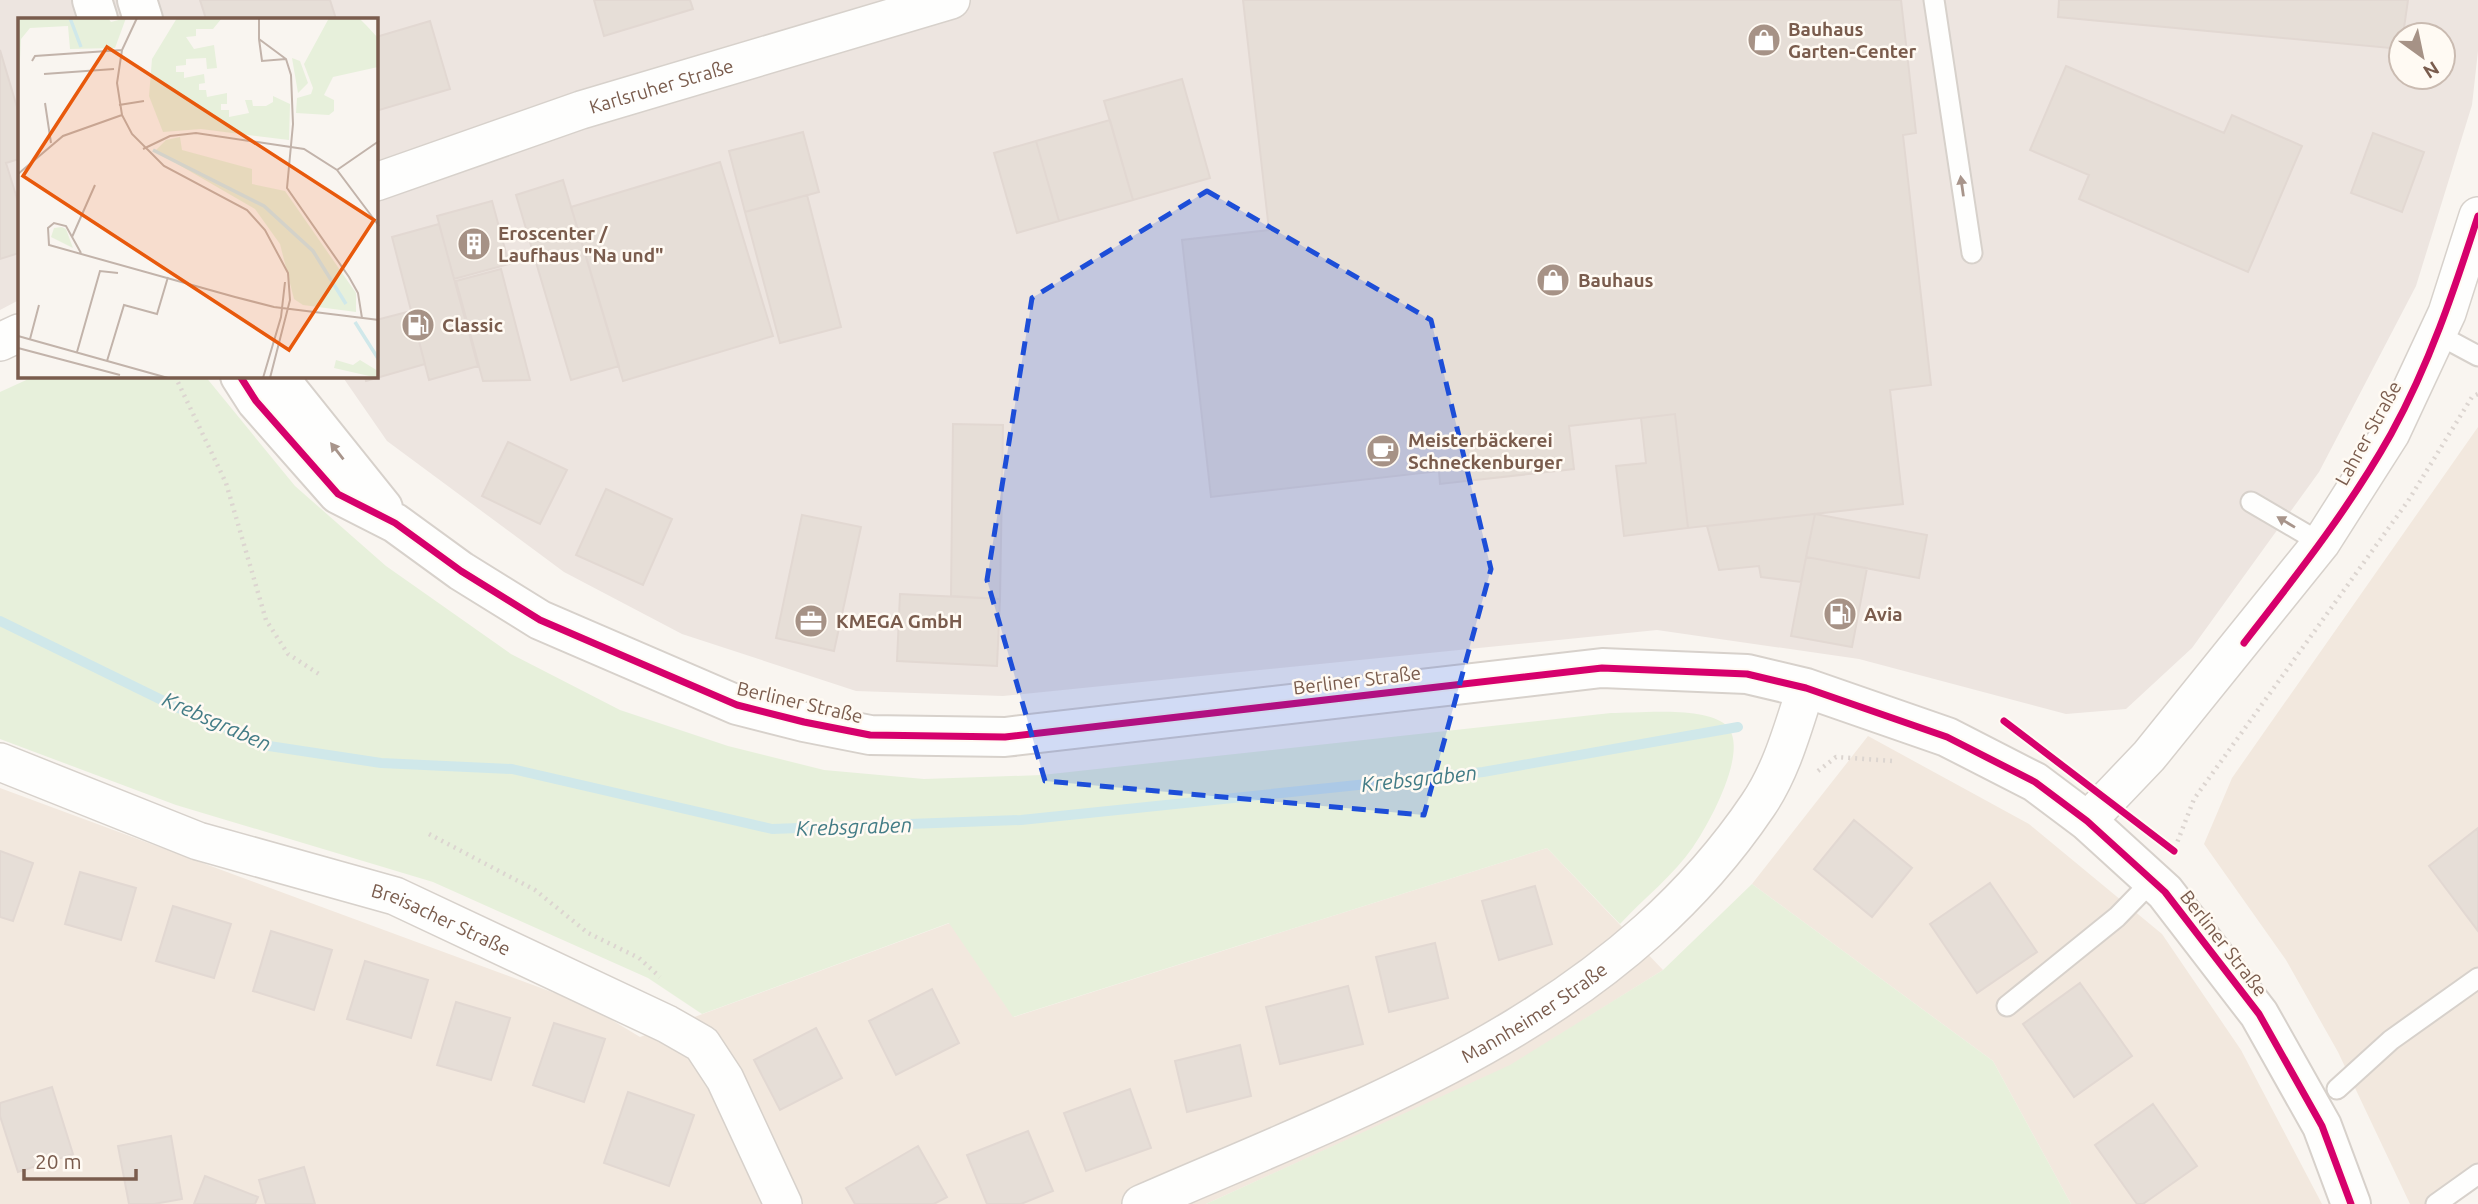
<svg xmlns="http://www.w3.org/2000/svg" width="2478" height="1204" font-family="Ubuntu,sans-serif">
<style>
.residential{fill:#f2e8de}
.industrial{fill:#ede5e0;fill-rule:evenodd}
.green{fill:#e7f0db}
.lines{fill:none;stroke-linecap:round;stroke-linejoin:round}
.stream{stroke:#d0e8ea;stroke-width:10}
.building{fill:#e6ded7;stroke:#e2d8d2;stroke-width:2}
.service-casing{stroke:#d7d1cb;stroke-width:23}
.minor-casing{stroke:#d7d1cb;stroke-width:40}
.tertiary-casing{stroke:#d7d1cb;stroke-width:42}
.path{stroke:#dcd5d0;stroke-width:4.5;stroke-dasharray:2 5;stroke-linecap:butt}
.service{stroke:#fefefd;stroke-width:19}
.minor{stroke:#fefefd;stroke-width:37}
.tertiary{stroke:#fefefd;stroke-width:38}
.cycleway-casing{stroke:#fffaf3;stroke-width:11}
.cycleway{stroke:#d6006c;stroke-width:7}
.oneway{fill:#a8958b}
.marked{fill:#1d4ed8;fill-opacity:0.2;stroke:#1d4ed8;stroke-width:5;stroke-dasharray:14 9;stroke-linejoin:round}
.labels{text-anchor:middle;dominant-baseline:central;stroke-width:5;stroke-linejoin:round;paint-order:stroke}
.poi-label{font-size:19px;font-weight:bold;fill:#7a5c4d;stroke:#fffaf3;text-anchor:start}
.street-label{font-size:19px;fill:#7a5c4d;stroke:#fffaf3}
.water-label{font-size:21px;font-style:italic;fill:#437c86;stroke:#fffaf3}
.inset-river{fill:none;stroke:#d0e8ea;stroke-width:3.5}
.inset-road{fill:none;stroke:#c2b3aa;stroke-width:2}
.view{fill:#e8590c;fill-opacity:0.15;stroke:#e8590c;stroke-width:3.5}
.inset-edge{fill:none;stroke:#7a5c4d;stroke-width:3.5}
</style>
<rect width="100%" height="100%" fill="#f9f5f0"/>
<path class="residential" d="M2478,427V1188L2455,1204H2410L2338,1052L2286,960L2204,844L2232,778Z
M1868,736L2029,824L2162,934L2241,1050L2322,1204H2071L1993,1061L1752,884Z
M0,788L587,1005L640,1037L950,923L1014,1017L1547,848L1663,970L1510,1066L1206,1204H0Z"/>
<path class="industrial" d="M0,0H2478V51L2472,105L2416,286L2319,472L2192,648L2126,709L2066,714L1859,659L1657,630L1003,696L856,691L682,634L564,572L387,441L342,376H376V19H19V300L0,310ZM2401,35H2443V77H2401Z"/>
<path class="green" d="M35,376H205L295,486L386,566L511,654L620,710L728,746L824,770L924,779L1042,775L1611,713C1639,713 1704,706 1726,725C1751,748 1709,824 1693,847C1674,875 1643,899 1620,924L1547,848L1013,1017L949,923L702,1014L648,978L433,882L176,805L0,739V392Z
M1752,884L1993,1061L2071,1204H1206L1510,1065L1663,970Z"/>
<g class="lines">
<path class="stream" d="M0,621L176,707L269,746L381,763L512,769L772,829L1021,820L1483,772L1738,727"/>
</g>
<path class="building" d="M200,0H330L336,19H206Z
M594,0H690L693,9L604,36Z
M1243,0H1901L1916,133L1903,135L1931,385L1890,390L1903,504L1688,528L1675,414L1569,426L1574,469L1440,484L1439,471L1211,497L1182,240L1269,230Z
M2059,0H2408L2401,49L2058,17Z
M430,21L450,89L376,111V37Z
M0,50L19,114V159L6,163L19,205V253L0,259Z
M2066,66L2224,133L2232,115L2302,146L2248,272L2079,199L2089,175L2030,150Z
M1182,79L1210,178L1133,200L1104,101Z
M1110,120L1133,200L1059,221L1036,141Z
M803,132L819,192L745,212L729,151Z
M2373,133L2424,152L2402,212L2351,193Z
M1036,141L1059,221L1017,233L994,153Z
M720,162L773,336L623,381L571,207Z
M563,180L619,366L571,380L516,195Z
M807,195L841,327L780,343L745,212Z
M492,201L509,264L454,279L437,216Z
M439,224L478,366L429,380L392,237Z
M501,269L530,380L483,381L456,281Z
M411,311L425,364L366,381L365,376H376V320Z
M1675,414L1688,528L1624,536L1616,466L1646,463L1641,418Z
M953,424L1003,425L1000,599L951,596Z
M508,442L567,470L540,524L482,496Z
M606,489L672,519L643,585L576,555Z
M1815,514L1801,582L1761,577L1759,566L1719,570L1707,526Z
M1815,514L1927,535L1919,578L1806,557Z
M802,515L861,527L834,651L776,638Z
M1806,557L1867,568L1852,647L1791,636Z
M900,594L1000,599L997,666L897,661Z
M1854,820L1912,868L1872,917L1814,869Z
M2478,828V931L2429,866Z
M0,851L33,863L13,921L0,917Z
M80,872L136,888L121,940L65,924Z
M1990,883L2037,952L1977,993L1930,924Z
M1535,886L1552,944L1499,960L1482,901Z
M173,906L231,924L214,978L156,961Z
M271,931L332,950L314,1010L253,991Z
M1435,943L1448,998L1389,1012L1376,957Z
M365,961L428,980L411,1038L347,1019Z
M2080,983L2132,1056L2074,1097L2023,1024Z
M1348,986L1363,1044L1280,1064L1266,1007Z
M932,989L959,1043L896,1075L869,1021Z
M456,1002L510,1018L491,1080L437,1065Z
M554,1023L605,1039L584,1102L533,1085Z
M816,1028L842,1078L780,1110L754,1060Z
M1240,1045L1251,1096L1187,1112L1175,1061Z
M52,1087L73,1154L18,1172L0,1116V1103Z
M1130,1089L1151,1148L1086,1171L1064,1113Z
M628,1092L694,1115L669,1186L604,1163Z
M2153,1104L2197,1166L2143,1204H2137L2095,1145Z
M1028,1131L1053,1191L1021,1204H987L967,1155Z
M171,1136L182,1199L154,1204H129L118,1146Z
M918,1146L947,1197L934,1204H855L846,1188Z
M304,1167L315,1204H266L259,1180Z
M205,1176L258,1197L255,1204H194Z"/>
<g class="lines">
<defs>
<path id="service" d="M1934,0L1972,253
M2437,334L2478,356
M2251,502L2321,543
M2007,1006L2117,917L2153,880
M2337,1089L2391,1040L2478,978
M2436,1204L2478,1174"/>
<g id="minor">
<path id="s1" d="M376,182L581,110L951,0"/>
<path d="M0,342L19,333"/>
<path id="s2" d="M0,762L198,841L395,896L667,1024L702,1044L725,1079L783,1204"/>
<path d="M2087,821L2149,756L2321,543L2391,433L2447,313L2478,216"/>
<path id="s3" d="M1141,1204C1368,1105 1613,1020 1758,805C1782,770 1793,727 1806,688"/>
</g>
<path id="tertiary" d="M92,0L98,19
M137,0L143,19
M240,376L256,401L338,494L395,523L461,571L540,620L737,705L804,722L870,735L1005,737L1602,668L1747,674L1806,688L1947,737L2035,782L2087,821L2165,892L2259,1014L2322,1126L2351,1204
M281,376L290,392L383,508"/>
</defs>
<use href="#service" class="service-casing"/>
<use href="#minor" class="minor-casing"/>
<use href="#tertiary" class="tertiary-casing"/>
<path class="path" d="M175,376L226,483L266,620L288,654L322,676
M1818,771L1836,757L1892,761
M429,834L535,890L588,933L639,958L660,977
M2175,848L2194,799L2408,501L2472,397L2478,394"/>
<use href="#service" class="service"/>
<use href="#minor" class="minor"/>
<use href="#tertiary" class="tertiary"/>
<defs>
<path id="cycleway" d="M240,376L256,401L338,494L395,523L461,571L540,620L737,705L804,722L870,735L1005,737L1602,668L1747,674L1806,688L1947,737L2035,782L2087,821L2165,892L2259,1014L2322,1126L2351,1204
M2244,643C2296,576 2349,509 2391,434C2429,365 2454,291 2478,216
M2004,721L2174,851"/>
</defs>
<use href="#cycleway" class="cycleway-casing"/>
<use href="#cycleway" class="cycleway"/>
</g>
<defs><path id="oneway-solid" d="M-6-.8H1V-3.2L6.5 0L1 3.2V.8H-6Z" transform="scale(1.75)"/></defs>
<g class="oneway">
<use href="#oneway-solid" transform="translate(1962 186) rotate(-98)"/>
<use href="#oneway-solid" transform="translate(337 451) rotate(-128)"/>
<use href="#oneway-solid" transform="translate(2286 522) rotate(-149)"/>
</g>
<path class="marked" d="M1207,191L1431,320L1491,569L1424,815L1045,781L987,580L1032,298Z"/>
<defs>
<symbol id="shop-disc" viewBox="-11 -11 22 22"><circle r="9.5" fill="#a69286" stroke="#fffaf3"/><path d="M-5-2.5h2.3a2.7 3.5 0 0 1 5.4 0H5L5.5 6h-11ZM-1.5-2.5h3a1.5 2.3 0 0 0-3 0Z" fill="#fff"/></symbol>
<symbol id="building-disc" viewBox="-11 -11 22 22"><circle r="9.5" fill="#a69286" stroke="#fffaf3"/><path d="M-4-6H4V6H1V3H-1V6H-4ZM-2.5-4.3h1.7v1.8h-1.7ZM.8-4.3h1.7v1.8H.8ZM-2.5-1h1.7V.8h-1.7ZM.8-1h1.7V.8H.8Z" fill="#fff"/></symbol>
<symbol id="fuel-disc" viewBox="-11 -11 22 22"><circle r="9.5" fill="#a69286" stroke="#fffaf3"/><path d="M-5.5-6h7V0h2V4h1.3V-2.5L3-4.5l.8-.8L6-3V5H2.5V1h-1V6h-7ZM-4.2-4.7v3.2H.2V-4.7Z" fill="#fff"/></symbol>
<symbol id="cafe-disc" viewBox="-11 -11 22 22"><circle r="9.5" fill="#a69286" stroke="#fffaf3"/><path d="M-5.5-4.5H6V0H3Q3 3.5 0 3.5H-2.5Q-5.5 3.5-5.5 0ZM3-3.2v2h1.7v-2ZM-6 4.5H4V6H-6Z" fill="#fff"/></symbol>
<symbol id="office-disc" viewBox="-11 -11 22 22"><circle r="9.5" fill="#a69286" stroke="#fffaf3"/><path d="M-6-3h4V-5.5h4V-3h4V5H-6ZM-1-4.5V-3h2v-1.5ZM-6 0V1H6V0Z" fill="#fff"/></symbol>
</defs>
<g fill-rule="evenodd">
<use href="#shop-disc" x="1745" y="21" width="38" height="38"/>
<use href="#building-disc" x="455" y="225" width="38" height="38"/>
<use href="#shop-disc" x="1534" y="261" width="38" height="38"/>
<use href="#fuel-disc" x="399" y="306" width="38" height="38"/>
<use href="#cafe-disc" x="1364" y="432" width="38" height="38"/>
<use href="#fuel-disc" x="1821" y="595" width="38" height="38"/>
<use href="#office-disc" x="792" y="602" width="38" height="38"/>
</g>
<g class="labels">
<g class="poi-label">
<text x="1788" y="29">Bauhaus<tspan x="1788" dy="22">Garten-Center</tspan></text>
<text x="498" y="233">Eroscenter /<tspan x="498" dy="22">Laufhaus "Na und"</tspan></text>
<text x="1578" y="280">Bauhaus</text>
<text x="442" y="325">Classic</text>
<text x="1408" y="440">Meisterbäckerei<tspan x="1408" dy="22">Schneckenburger</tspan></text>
<text x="1864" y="614">Avia</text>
<text x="836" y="621">KMEGA GmbH</text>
</g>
<g class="street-label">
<text stroke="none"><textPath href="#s1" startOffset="301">Karlsruher Straße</textPath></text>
<text transform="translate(2368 433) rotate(-61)">Lahrer Straße</text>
<text transform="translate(1357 680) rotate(-7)">Berliner Straße</text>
<text transform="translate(800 702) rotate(13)">Berliner Straße</text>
<text stroke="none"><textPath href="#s2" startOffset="469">Breisacher Straße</textPath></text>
<text transform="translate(2224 943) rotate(52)">Berliner Straße</text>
<text stroke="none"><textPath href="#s3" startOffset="438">Mannheimer Straße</textPath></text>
</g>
<g class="water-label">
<text transform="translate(217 721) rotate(24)">Krebsgraben</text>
<text transform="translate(1419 778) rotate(-6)">Krebsgraben</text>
<text transform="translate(854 826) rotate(-2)">Krebsgraben</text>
</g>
</g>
<g transform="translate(18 18)">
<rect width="360" height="360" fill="#f9f5f0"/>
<path d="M0,0H90L93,4L108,0L97,30L52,31L50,8L12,10L3,21L0,83ZM159,0H204L195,11H178V18L168,19L176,31L196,27L199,50L189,51L188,40L168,41V47L158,48V54H166V60L186,56L187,65L181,66V72H188L189,79L209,75V86H203V92H211V99L231,95L227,82H234L235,88H248L255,84V78L272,86L271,122L183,111L145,114L131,78L134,41ZM311,0H341L348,7L360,20V49L315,59L306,77L316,82V93L311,97L278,95L279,80L293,76L295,70L286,46ZM274,40L282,43L290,65L280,75ZM162,119L164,132L234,151V166L267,173L338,275V294L285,287L276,281L262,226L237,191L137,133L148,122ZM44,209L48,211L55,230L33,219L36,210ZM318,342L335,347L342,342L360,353V360L316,350Z" fill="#e7f0db"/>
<path class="inset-river" d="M52,0L63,29M135,132L246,188L295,233L328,286M337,304L361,342"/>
<path class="inset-road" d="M119,0L104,32L99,65L104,97L114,116L146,148L229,192L247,212L270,255L272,282L252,360M241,0V21L268,41L273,57L275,106L269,170L331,259L340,275L344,300M241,21L244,43L268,41M14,43L17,38L104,32M26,56L96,51M27,85L33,125M101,87L126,83M125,131L152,118L178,115L286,131L319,152L361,208M319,152L361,123M0,156L45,118L104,97M54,219L77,167M63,235L48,208L36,205L30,210L31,227L217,279L256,289L361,302M0,318L150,360M12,321L21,287M0,330L102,357M59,334L82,253L100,255M89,343L106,287L139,296L150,259M245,360L263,299L267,264"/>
<path class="view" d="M89,29L356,202L271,332L5,158Z"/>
<rect width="360" height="360" class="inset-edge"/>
</g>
<g transform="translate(2422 56) rotate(147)"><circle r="33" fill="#fffaf3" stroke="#cabbb1" stroke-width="2"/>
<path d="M0-5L12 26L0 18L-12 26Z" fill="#a69286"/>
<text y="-10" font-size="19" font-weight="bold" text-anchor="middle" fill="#7a5c4d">N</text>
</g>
<path d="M24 1169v10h112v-10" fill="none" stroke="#7a5c4d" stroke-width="3.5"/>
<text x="35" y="1169" font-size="21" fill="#7a5c4d" stroke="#fffaf3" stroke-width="5" paint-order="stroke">20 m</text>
</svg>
